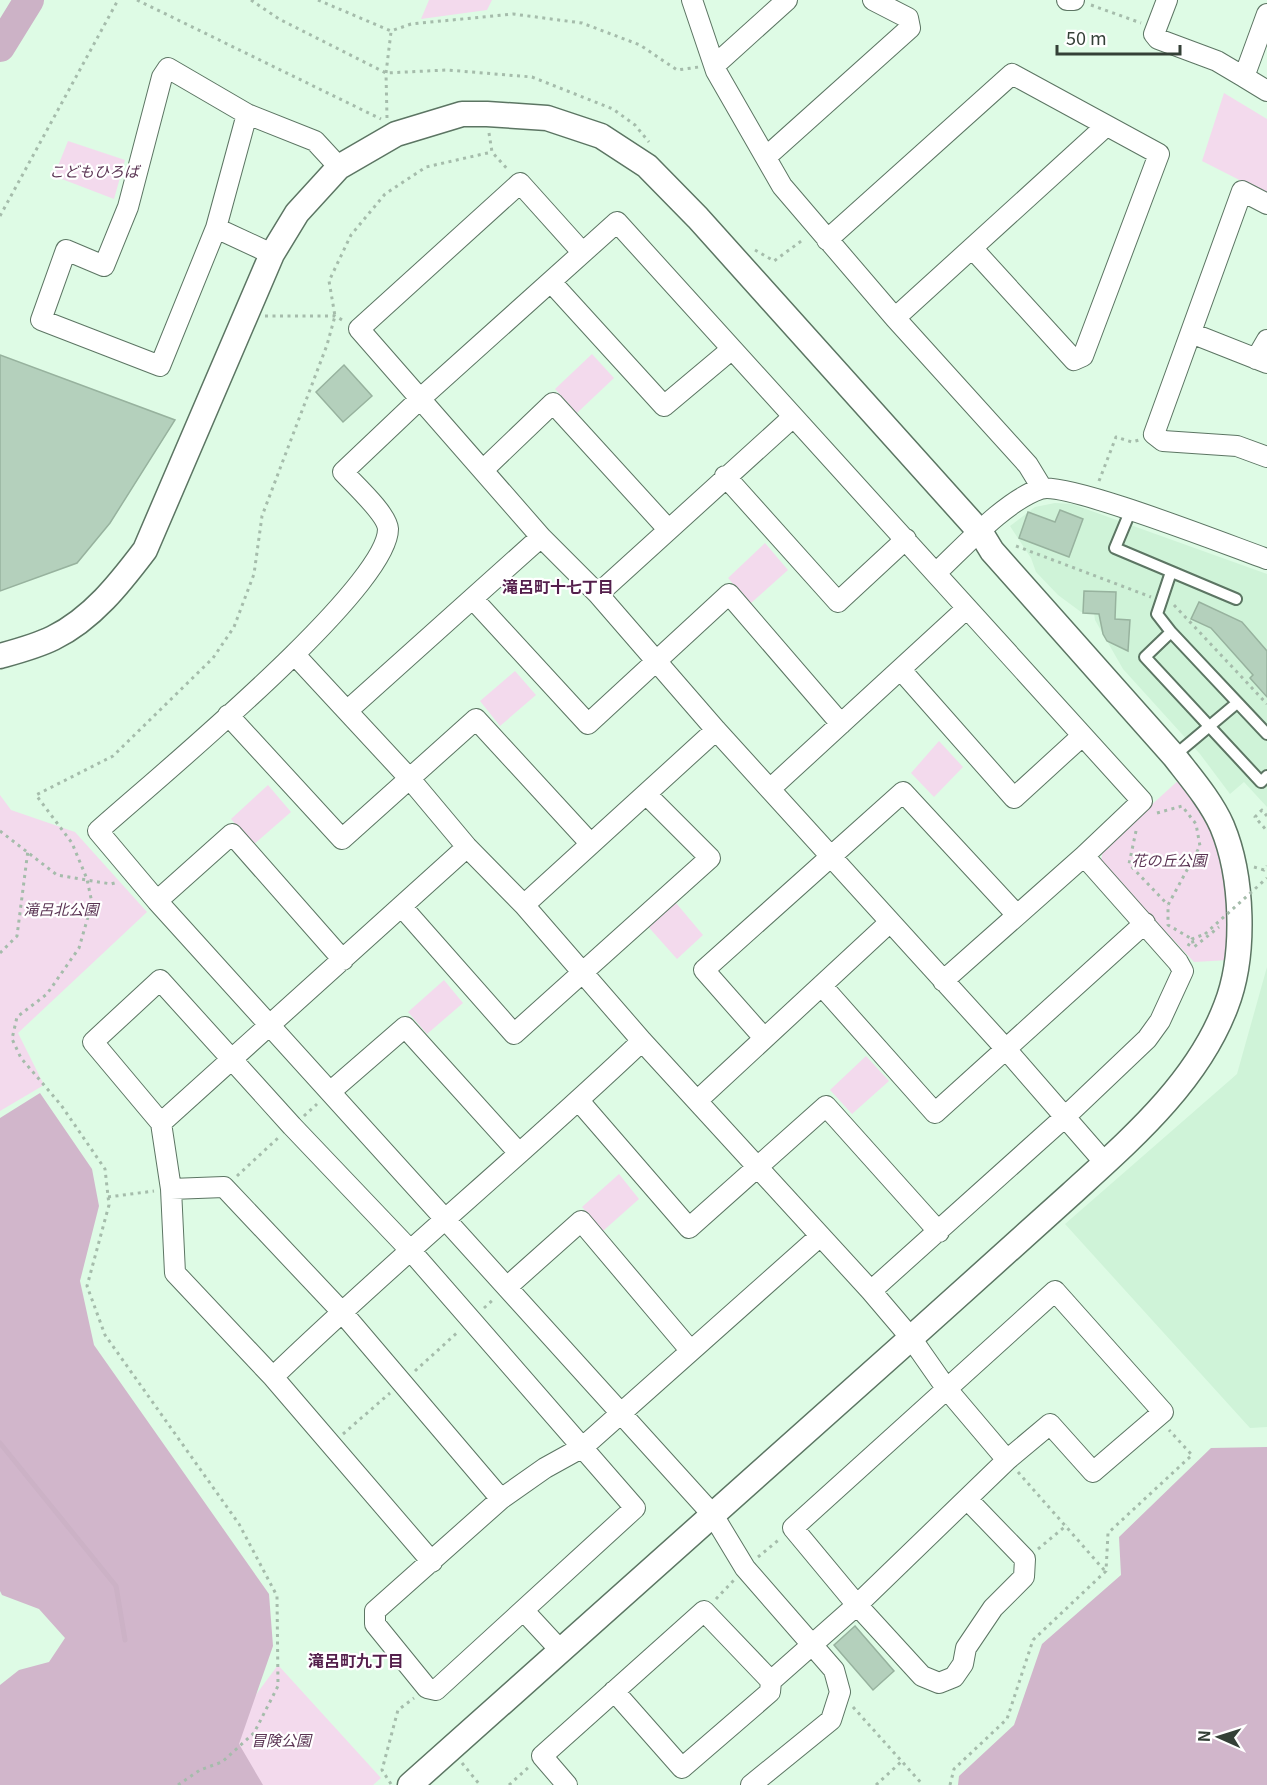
<svg xmlns="http://www.w3.org/2000/svg" width="1267" height="1785" font-family="Georgia,'Noto Sans JP',serif">
<style>
.built{fill:#cff3d8}
.green{fill:#f3daed}
.forest{fill:#d1b6cb}
.lines{fill:none;stroke-linecap:round;stroke-linejoin:round}
.stream{stroke:#ccb2c6;stroke-width:5}
.river{stroke:#ccb2c6;stroke-width:30}
.building{fill:#b4d0bc;stroke:#97b29e;stroke-width:1.5}
.service-casing{stroke:#5c7563;stroke-width:14}
.minor-casing{stroke:#5c7563;stroke-width:22}
.tertiary-casing{stroke:#5c7563;stroke-width:27}
.path{stroke:#a5bcab;stroke-width:3;stroke-dasharray:3 4.5;stroke-linecap:butt}
.service{stroke:#fff;stroke-width:10}
.minor{stroke:#fff;stroke-width:20}
.tertiary{stroke:#fff;stroke-width:24}
.path-bridge{stroke:#a5bcab;stroke-width:3;stroke-dasharray:3 4.5;stroke-linecap:butt}
.labels{text-anchor:middle;dominant-baseline:central;stroke-width:4.5;stroke-linejoin:round;paint-order:stroke}
.park-label{font-size:15px;font-style:italic;fill:#5b3554;stroke:#fff}
.neighbourhood-label{font-size:16px;font-weight:bold;fill:#541f4c;stroke:#fff}
</style>
<rect width="100%" height="100%" fill="#defbe5"/>
<path class="built" d="M1055,503L1072,504L1267,574V807L1244,782L1230,794L1200,754L1123,669L1095,620L1094,612H1081L1058,595L1036,572L1031,558L1010,526L1035,507Z
M1267,967V1427L1250,1428L1065,1224L1237,1074Z"/>
<path class="green" d="M429,0H492L487,10L421,19Z
M1224,93L1267,119V194L1202,161Z
M68,141L125,160L114,199L54,176Z
M592,354L614,378L577,413L555,389Z
M765,543L788,570L750,604L728,578Z
M515,671L536,695L500,726L480,701Z
M939,741L963,767L934,797L911,773Z
M1181,778C1229,843 1228,883 1229,960L1194,962L1101,862L1103,849Z
M268,785L291,812L253,845L231,819Z
M0,795L11,810L75,832L147,912L18,1033L44,1085L0,1111Z
M671,897L703,935L677,959L644,922Z
M444,980L463,1003L427,1034L408,1012Z
M866,1056L889,1081L852,1114L830,1090Z
M619,1174L639,1199L603,1231L582,1207Z
M278,1665L381,1778L373,1785H209L200,1770Z"/>
<path class="forest" d="M40,1093L92,1169L99,1206L80,1281L94,1345L269,1594L273,1646L239,1744L263,1785H0V1685L19,1670L49,1662L65,1638L39,1609L2,1595L0,1591V1118Z
M1267,1447V1785H958L959,1776L1014,1725L1042,1644L1121,1575L1119,1537L1211,1448Z"/>
<g class="lines">
<path class="stream" d="M0,1443L116,1586L125,1640"/>
<path class="river" d="M0,47L29,0"/>
</g>
<path class="building" d="M0,355L175,420L110,523L77,563L0,591Z
M344,365L372,396L343,422L316,392Z
M1060,510L1083,519L1069,557L1019,538L1028,512L1055,522Z
M1084,591L1116,592L1115,619L1130,620L1128,651L1107,641L1103,634L1099,614L1083,613Z
M1199,602L1242,622L1267,651V697L1250,678L1253,675L1211,628L1191,619Z
M855,1626L894,1671L873,1690L834,1645Z"/>
<g class="lines">
<defs>
<path id="service" d="M1130,512L1115,548L1236,599
M1171,572L1157,614L1171,632L1145,657L1261,782L1267,776
M1171,632L1267,734
M1174,756L1237,703"/>
<path id="minor" d="M692,0L716,71L782,186L895,318L1028,465L1042,488
M1067,0H1074
M1167,0L1154,34L1158,39L1217,61L1244,77
M1267,14L1244,77L1267,91
M715,65L787,0
M766,157L910,28L908,18L873,0
M1267,204L1242,191L1154,434L1163,441L1237,446L1267,457
M216,228L247,114
M827,240L1012,74L1159,154L1083,356L1074,360L973,249
M582,252L520,183L359,329L541,537L598,594L716,730L1005,1048L1105,1163
M272,254L216,228L160,366L41,320L66,250L104,266L128,207L162,77L168,68L247,114L315,141L339,167
M551,282L664,406L732,349
M895,318L1106,126
M1191,333L1267,363
M1256,359L1267,340
M483,470L553,403L667,528
M725,476L838,602L906,539
M936,573C964,547 1005,501 1040,489C1066,481 1230,546 1267,559
M598,594L793,417
M473,599L588,724L729,594L841,724
M295,655L410,779L467,847L524,905L642,1041L871,1291L911,1338L946,1388L1007,1460L857,1605L771,1681
M901,670L1014,798L1082,736
M347,711L541,537
M228,715L342,839L476,719L590,843
M770,789L967,608
M157,901L232,834L343,960
M524,905L716,730
M402,907L514,1034L710,858L646,794
M822,986L935,1113L1145,923
M764,1038L704,970L903,792L1016,914
M330,1092L405,1027L519,1153
M698,1100L890,922
M579,1101L689,1228L826,1106L939,1232
M161,1123L467,847
M171,1189L224,1187L341,1311L501,1499
M507,1287L581,1221L690,1350
M871,1291L1066,1116L1147,1039L1160,1021L1183,971L1178,962L1084,856
M273,1377C393,1261 521,1156 642,1041
M967,1499L1025,1559L1024,1577L993,1608L966,1648L963,1664L954,1677L939,1683L922,1676L857,1605L793,1528L1055,1291L1163,1412L1093,1472L1050,1424L1007,1460
M432,1562L273,1377L175,1273L171,1189L161,1123L93,1042L160,980L292,1126L411,1251L635,1508L436,1690L427,1688L375,1624V1611L501,1499L545,1468L583,1447L819,1237
M524,1611L561,1651
M567,1785L542,1756L704,1611L771,1681L770,1692L682,1768L614,1691
M751,1785L831,1720L840,1692L834,1670L745,1568L713,1515L157,901L98,831C150,784 388,589 388,529C387,514 354,484 343,472L421,398L617,222L1142,801L1084,856L943,981"/>
<path id="tertiary" d="M0,656C18,651 37,646 53,638C92,619 120,583 145,550L272,254L297,213L339,167L396,134L462,114H487L547,118L601,136L647,166L698,218L981,533L992,551L1174,756C1191,778 1211,801 1222,826C1243,876 1246,955 1226,1006C1197,1083 1130,1140 1071,1194C1031,1230 991,1266 951,1302C771,1464 589,1624 410,1785"/>
</defs>
<use href="#service" class="service-casing"/>
<use href="#minor" class="minor-casing"/>
<use href="#tertiary" class="tertiary-casing"/>
<path class="path" d="M137,0L381,119
M251,0L279,19L386,73L447,70L532,77L613,109L635,125L649,142
M318,0L391,31L411,24L513,14L582,23L640,45L677,70L699,67
M1091,5L1141,23
M387,118L386,73L391,32
M489,133L492,152L509,171
M0,216L118,0
M755,250L774,261L804,239
M265,316H335L344,321
M1099,481L1116,437L1132,442L1139,440
M1016,546L1151,597
M1174,605L1267,704
M1157,813L1182,806L1196,824L1200,846L1168,905V925L1192,939L1194,947L1219,927
M1267,816L1262,810L1255,817L1267,831
M0,831L57,875L111,884L118,882
M1136,831L1129,864L1168,905
M1254,867L1264,870L1267,866
M1188,946L1192,939L1205,934
M0,953L17,936L28,850
M304,1116L317,1104
M237,1176L278,1138
M108,1197L154,1191
M484,1308L494,1299
M415,1371L459,1331
M343,1434L390,1393
M1018,1472L1105,1571
M1038,1549L1067,1525
M758,1557L781,1538
M716,1599L734,1580
M853,1707L923,1785
M462,1763L480,1785
M391,1784L382,1770L398,1710L414,1698
M178,1785L200,1770L222,1762L254,1733L278,1686L277,1596L239,1524L105,1335L87,1286L109,1205L105,1169L61,1105L21,1058L12,1039L17,1017L47,994L79,948L92,903L87,879L72,843L36,795L113,756L213,658L234,627L254,574L262,516L327,345L335,316L329,281L351,235L385,194L426,167L492,152
M509,1785L530,1766
M876,1785L901,1762
M950,1785L954,1769L1007,1719L1033,1640L1106,1571L1108,1533L1192,1455L1169,1430"/>
<use href="#service" class="service"/>
<use href="#minor" class="minor"/>
<use href="#tertiary" class="tertiary"/>
<path class="path-bridge" d="M1205,934L1267,878"/>
</g>
<g class="labels">
<g class="park-label">
<text x="94" y="170">こどもひろば</text>
<text x="1169" y="859">花の丘公園</text>
<text x="61" y="908">滝呂北公園</text>
<text x="281" y="1739">冒険公園</text>
</g>
<g class="neighbourhood-label">
<text x="558" y="586">滝呂町十七丁目</text>
<text x="356" y="1660">滝呂町九丁目</text>
</g>
</g>
<g transform="translate(1219 1737) rotate(273)" stroke="#ffffff" stroke-width="4.5" paint-order="stroke">
<path d="M0-4.5L10 22L0 15L-10 22Z" fill="#344037"/>
<text y="-9" font-size="16" font-weight="bold" text-anchor="middle" fill="#344037">N</text>
</g>
<path d="M1057 45v9h123v-9" fill="none" stroke="#344037" stroke-width="3"/>
<text x="1066" y="45" font-size="18" fill="#344037" stroke="#ffffff" stroke-width="4.5" paint-order="stroke">50 m</text>
</svg>
